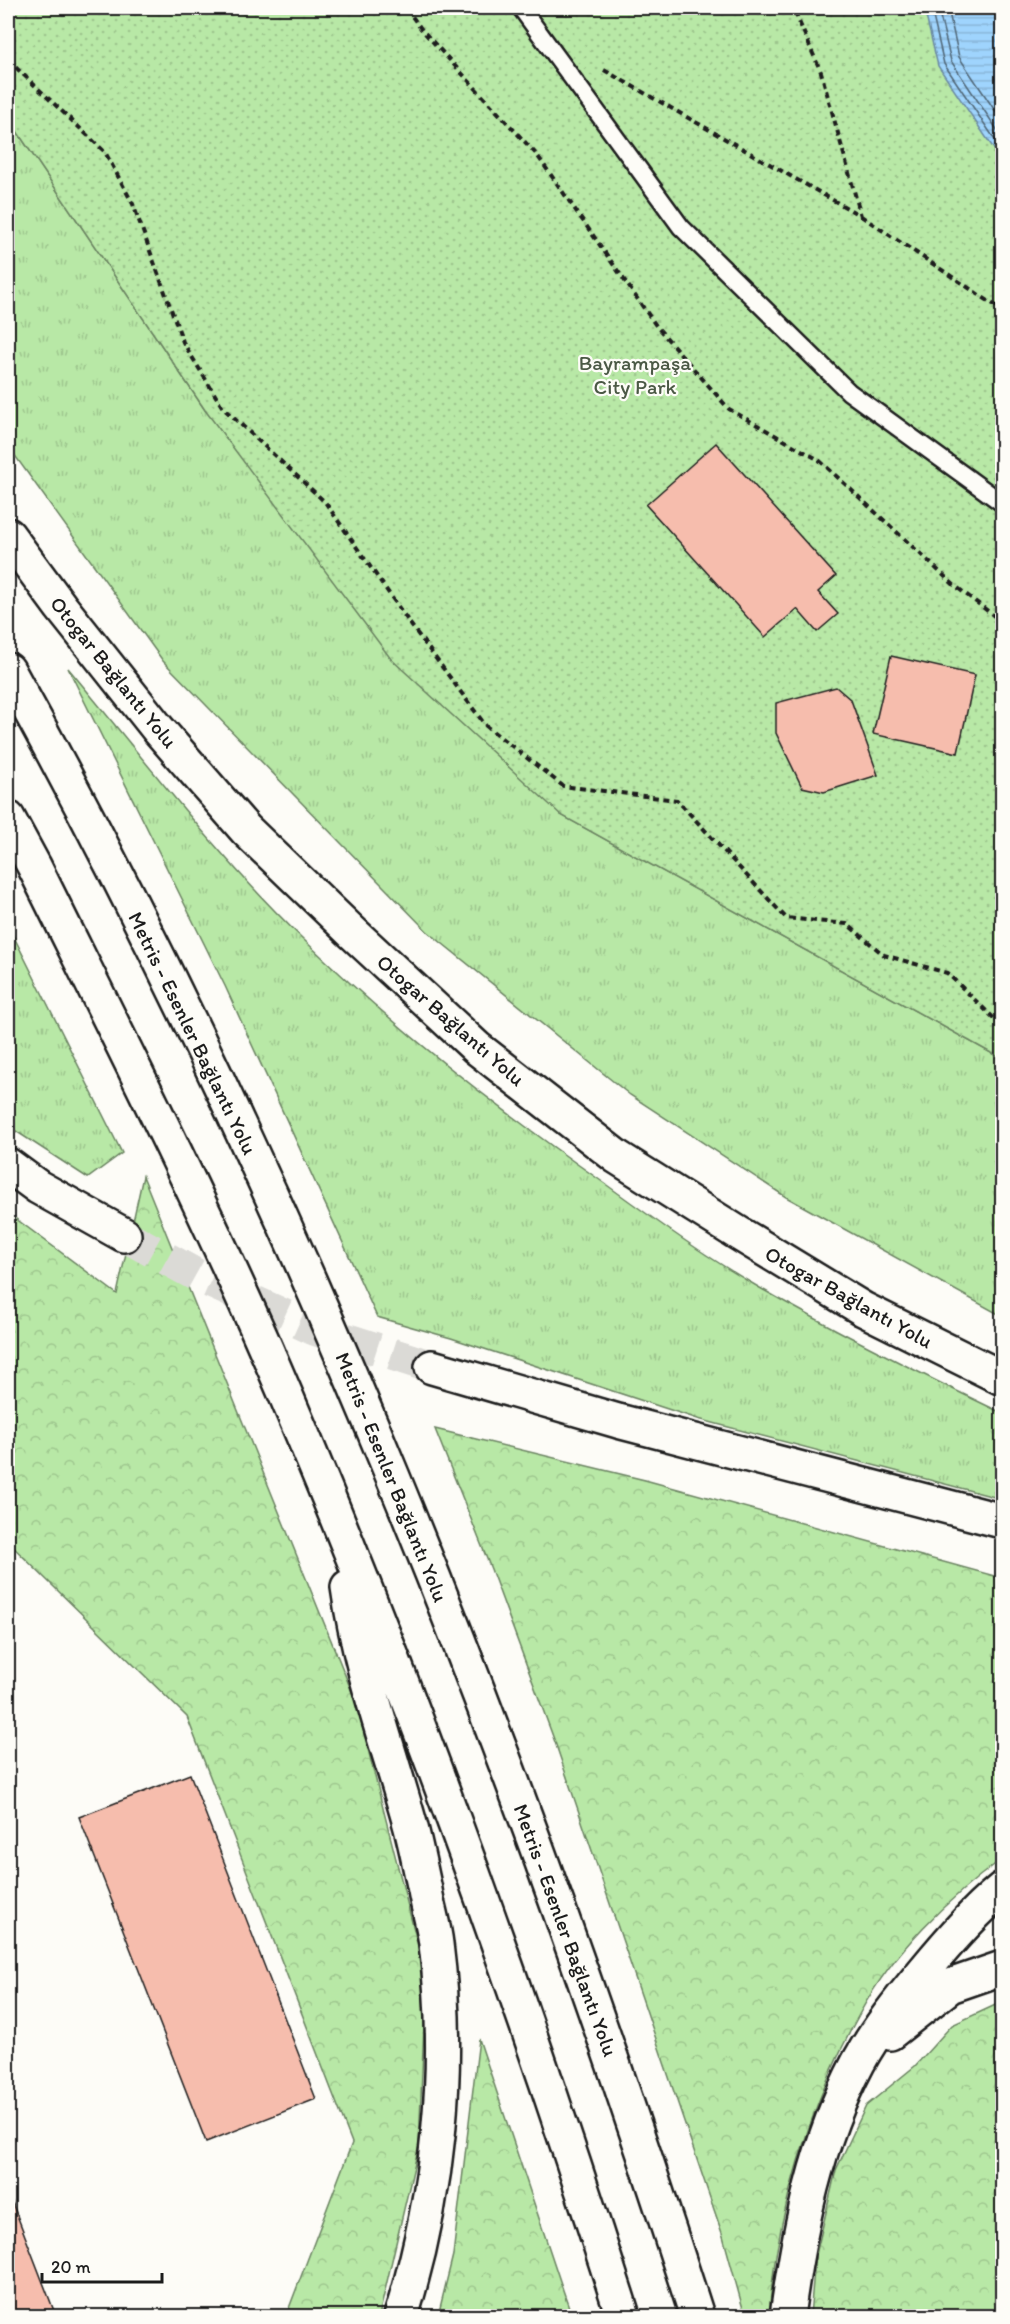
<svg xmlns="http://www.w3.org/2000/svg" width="1010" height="2324" font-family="Itim,sans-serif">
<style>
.grass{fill:url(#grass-tufts);stroke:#6a8261;stroke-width:1.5}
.forest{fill:url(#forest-crowns);stroke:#6a8261;stroke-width:1.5}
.park{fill:url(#park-dots);stroke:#6a8261;stroke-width:1.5}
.water{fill:url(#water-rules);stroke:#6b8aa3;stroke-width:1.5}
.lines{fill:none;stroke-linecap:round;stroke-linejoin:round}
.shore{stroke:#506676;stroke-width:1.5}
.building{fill:#f6bdad;stroke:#1c1c1c;stroke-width:1.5}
.trunk-tunnel{stroke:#dbdad6;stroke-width:33;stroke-dasharray:33 16;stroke-linecap:butt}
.service-casing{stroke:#1c1c1c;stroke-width:21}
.trunk-casing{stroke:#1c1c1c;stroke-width:38}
.path{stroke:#1c1c1c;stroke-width:4;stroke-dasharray:6 4.5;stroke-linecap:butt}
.service{stroke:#fdfcf7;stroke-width:16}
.trunk{stroke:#fdfcf7;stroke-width:33}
.labels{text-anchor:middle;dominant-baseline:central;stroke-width:4.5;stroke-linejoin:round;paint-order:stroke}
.park-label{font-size:21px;fill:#4b5945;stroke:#fdfcf7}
.street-label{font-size:21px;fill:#1c1c1c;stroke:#fdfcf7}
</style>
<defs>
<pattern id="grass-tufts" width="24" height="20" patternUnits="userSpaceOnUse" patternTransform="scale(1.5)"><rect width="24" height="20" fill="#b8e8a6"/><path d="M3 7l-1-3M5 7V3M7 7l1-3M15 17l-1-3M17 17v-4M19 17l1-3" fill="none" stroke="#9ec68e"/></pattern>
<pattern id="forest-crowns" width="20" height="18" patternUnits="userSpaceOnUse" patternTransform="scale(1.5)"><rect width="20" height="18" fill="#b8e8a6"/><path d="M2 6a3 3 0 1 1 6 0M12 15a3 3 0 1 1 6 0" fill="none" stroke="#9ec68e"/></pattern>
<pattern id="park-dots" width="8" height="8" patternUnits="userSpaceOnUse" patternTransform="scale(1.5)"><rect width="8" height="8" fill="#b8e8a6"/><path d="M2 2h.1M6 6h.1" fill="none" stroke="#9ec68e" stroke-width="1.8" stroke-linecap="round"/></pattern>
<pattern id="water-rules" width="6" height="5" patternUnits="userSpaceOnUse" patternTransform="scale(1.5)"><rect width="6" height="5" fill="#9fd4fd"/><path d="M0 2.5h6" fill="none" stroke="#88b5d8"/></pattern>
</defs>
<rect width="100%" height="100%" fill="#fdfcf7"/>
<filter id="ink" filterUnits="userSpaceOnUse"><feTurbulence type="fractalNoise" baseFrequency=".0167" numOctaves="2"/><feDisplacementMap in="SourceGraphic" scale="12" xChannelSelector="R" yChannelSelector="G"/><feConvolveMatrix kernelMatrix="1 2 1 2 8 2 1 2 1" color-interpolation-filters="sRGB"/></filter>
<g filter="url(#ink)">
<path class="grass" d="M8,118L205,410L561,815L1002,1059V1316L786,1197L630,1095L427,931L163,661L8,446Z
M68,668C144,759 217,856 303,939C396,1029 498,1109 604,1183C655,1220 706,1257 760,1288C839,1333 921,1374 1002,1413V1499L698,1419L451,1338L377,1317L225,986Z
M8,925L122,1153L88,1178L8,1126Z"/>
<path class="forest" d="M143,1176L356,1702L426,1977L419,2145L379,2316H286L352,2143L187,1717L8,1542V1213L117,1294Z
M435,1429L645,1480L1002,1578V1859C948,1898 893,1952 861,2011C820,2085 790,2171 776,2255C773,2274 771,2294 769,2313L762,2316H745L723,2236L555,1742L491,1569Z
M1002,2002V2316H810L815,2259L836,2170L866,2106L915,2066L952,2025Z
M479,2039L563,2290L572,2316H438L453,2255Z"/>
<path class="park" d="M8,8H1002V1059L561,815L391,659L205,410L8,118Z"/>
<path class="water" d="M924,8H1002V161L938,66Z"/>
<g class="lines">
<path class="shore" d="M931,8L944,64L1002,150
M938,8L951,61L1002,137
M948,8L959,57L1002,121"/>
</g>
<path class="building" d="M716,443L836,576L818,592L838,614L817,632L797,609L765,637L646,505Z
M891,656L975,675L958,753L873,734Z
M836,687L851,700L878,775L824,792L802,787L776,733V703Z
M190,1774L316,2099L206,2142L79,1817Z
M8,2192L56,2316H8Z"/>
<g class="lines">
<path class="trunk-tunnel" d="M124,1235L200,1277L314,1329L432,1367"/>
<defs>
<path id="service" d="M521,8L681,227L849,392L1002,503"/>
<path id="trunk" d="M8,535L61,607L158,729L246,830L353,933L477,1048L617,1157L738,1233L863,1309L1002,1378
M8,670C297,1192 515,1749 697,2316
M8,818L34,866C113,1026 194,1185 266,1349C403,1665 519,1989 623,2316
M8,1165L38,1187L124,1235
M432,1367L618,1421L1002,1521
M348,1587C359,1668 388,1745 410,1824C416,1846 420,1868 425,1890C428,1908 434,1926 436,1944C452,2068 438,2197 401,2316
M890,2033L950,1986L1002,1968
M787,2316C799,2229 816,2142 858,2063C876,2030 900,2000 924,1971C948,1942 973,1913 1002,1889"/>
</defs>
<use href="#service" class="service-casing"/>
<use href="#trunk" class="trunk-casing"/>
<path class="path" d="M406,8L422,30L537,155L657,327L729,409L819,460L954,585L1002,622
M8,60L105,152L133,204L183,342L223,408L325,502L411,625L486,726L563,786L677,800L786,918L847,924L884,955L947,973L1002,1026
M604,70L861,216L821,72L793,8
M861,216L1002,310"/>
<use href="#service" class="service"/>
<use href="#trunk" class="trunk"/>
</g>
</g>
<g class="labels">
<g class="park-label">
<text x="635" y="362">Bayrampaşa<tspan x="635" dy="24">City Park</tspan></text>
</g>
<g class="street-label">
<text transform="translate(114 672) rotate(51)">Otogar Bağlantı Yolu</text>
<text transform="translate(451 1020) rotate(41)">Otogar Bağlantı Yolu</text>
<text transform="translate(193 1033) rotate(64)">Metris - Esenler Bağlantı Yolu</text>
<text transform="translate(849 1297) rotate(29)">Otogar Bağlantı Yolu</text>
<text transform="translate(392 1477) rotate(68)">Metris - Esenler Bağlantı Yolu</text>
<text transform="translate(566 1930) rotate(70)">Metris - Esenler Bağlantı Yolu</text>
</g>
</g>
<rect width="1010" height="2324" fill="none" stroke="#fdfcf7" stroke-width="30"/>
<rect x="15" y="15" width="980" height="2294" fill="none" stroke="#1c1c1c" stroke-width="2" filter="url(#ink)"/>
<path d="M42 2273v9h120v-9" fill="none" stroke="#1c1c1c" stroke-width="3"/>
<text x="51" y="2273" font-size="18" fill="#1c1c1c" stroke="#fdfcf7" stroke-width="4.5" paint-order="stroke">20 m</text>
</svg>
